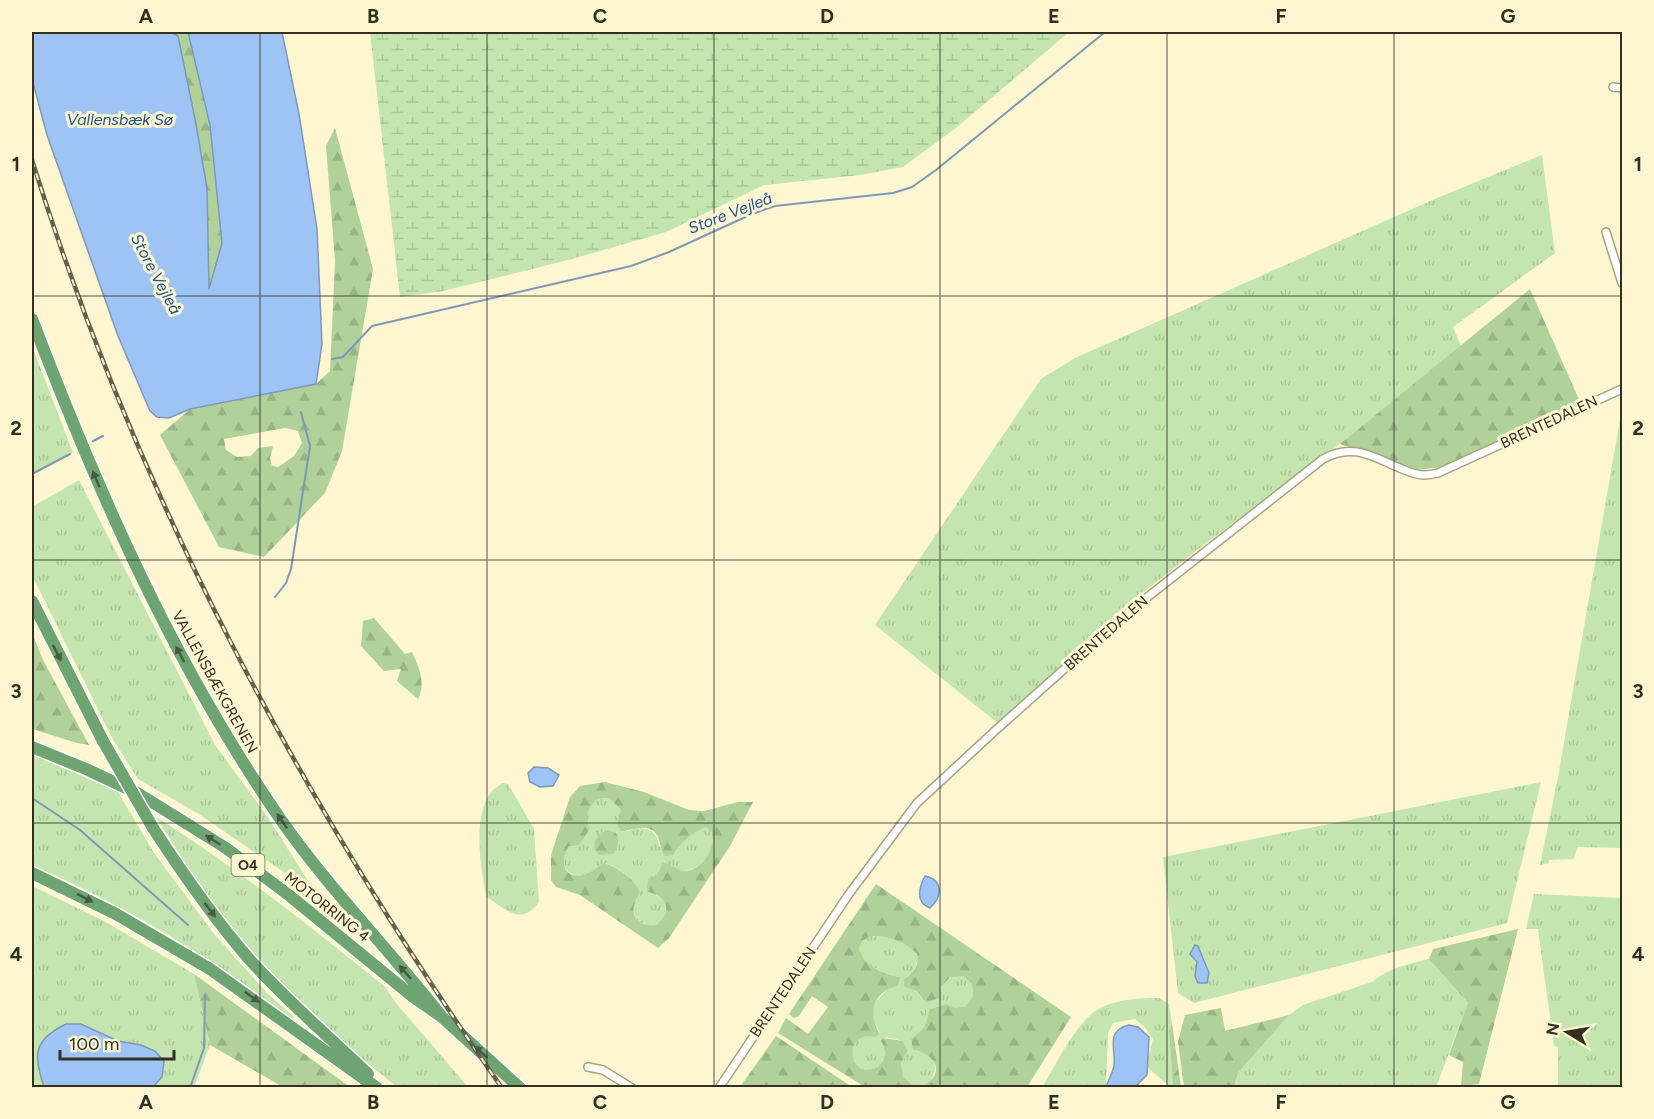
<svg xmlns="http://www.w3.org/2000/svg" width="1654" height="1119" font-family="Figtree,sans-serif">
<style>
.grass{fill:url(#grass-tufts)}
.forest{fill:url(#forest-firs);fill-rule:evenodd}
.wetland{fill:url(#wetland-marsh)}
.water{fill:#9ec4f6;stroke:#7e98b6;stroke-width:1.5}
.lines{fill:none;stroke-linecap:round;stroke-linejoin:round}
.stream{stroke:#7e98b6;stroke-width:2}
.minor-casing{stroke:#aaa281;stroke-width:10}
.motorway-casing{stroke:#fff;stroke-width:15}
.minor{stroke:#fff;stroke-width:7}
.motorway{stroke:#6da471;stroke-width:12}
.rail-casing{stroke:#64604c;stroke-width:4.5}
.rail{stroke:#fef5d1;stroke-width:2;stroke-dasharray:7;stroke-linecap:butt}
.motorway-bridge-casing{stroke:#fff;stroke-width:15;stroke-linecap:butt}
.motorway-bridge{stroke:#6da471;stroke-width:12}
.oneway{fill:#47593e}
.grid{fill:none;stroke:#333022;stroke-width:1.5;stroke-opacity:0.55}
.labels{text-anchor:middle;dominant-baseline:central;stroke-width:6;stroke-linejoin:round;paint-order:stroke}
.shield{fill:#fef5d1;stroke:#706b56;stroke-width:1.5}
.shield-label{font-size:14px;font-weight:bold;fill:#333022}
.street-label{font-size:15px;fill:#333022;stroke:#fef5d1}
.water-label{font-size:16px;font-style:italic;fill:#22528f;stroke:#fef5d1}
.neatline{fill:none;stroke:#333022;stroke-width:2}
.grid-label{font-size:20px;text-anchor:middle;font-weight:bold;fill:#333022}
</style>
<defs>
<pattern id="grass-tufts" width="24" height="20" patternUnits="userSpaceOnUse" patternTransform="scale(1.5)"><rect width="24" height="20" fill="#c4e5af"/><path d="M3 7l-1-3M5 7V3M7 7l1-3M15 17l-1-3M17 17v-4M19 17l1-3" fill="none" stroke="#a9c596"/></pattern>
<pattern id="forest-firs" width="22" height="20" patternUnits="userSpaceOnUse" patternTransform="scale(1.5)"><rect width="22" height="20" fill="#b0d19a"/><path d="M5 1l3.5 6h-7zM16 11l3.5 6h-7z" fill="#98b484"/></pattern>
<pattern id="wetland-marsh" width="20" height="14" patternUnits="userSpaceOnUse" patternTransform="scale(1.5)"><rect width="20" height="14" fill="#c4e5af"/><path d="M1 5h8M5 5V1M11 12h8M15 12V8" fill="none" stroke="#a9c596"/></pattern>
</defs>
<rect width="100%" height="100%" fill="#fef5d1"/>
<path class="grass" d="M1542,155L1555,253L1453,327L1461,346L1340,444L1201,547L1123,608L999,724L875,625L1041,379L1075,358L1444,195Z
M32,346L73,453L32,475Z
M1622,408V848L1577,847L1574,859L1549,860V863L1540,865L1558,777Z
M79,480L215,745L267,816L317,895L199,814L138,779L112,738L32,575V507Z
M32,754L118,792L154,853L214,934L266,992L294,1017L292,1019C212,958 125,905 32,865Z
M1541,782L1507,923L1194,1003L1178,993L1163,857Z
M502,783L508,784L534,829L539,902C521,927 505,909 486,896C481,867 472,818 491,792C493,789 499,786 502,783Z
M609,798L621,810L620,818L627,831C643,826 657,827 659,846L673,855C680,843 692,833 706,827L711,831C719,852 696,878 674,868L652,893L664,900C679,927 635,937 634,910C633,903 638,899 640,892C633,878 619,868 605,863C598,867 591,873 583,875C568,878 559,864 566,851C571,842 581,834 589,826C584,814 588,807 597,799Z
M156,817C237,868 311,927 385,987L396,1003L468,1087H397L315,1021L219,916Z
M32,886L104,921L194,974L210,1045L194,1087H32Z
M1534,894L1622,898V1087H1553L1558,1084V1047L1554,1046L1538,929H1526Z
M871,936C889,936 904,941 917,954C918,967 914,971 904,979L926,1003L940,993C942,980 950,973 963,976L972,984L973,996L966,1006L955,1008L945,1004L930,1009L924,1028L911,1039L915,1051C936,1051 943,1074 924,1085H912L903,1078L901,1063L908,1051L903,1041L886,1037L881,1041C889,1056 881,1073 862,1069C850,1061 846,1044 861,1037C867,1035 874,1034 880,1032C859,1002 887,996 899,977C881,972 866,967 859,949L862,941Z
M1429,959L1468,1003L1436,1087L1234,1088L1238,1073L1289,1015L1303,1005L1372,982C1388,968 1409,964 1429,959Z
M1159,998L1169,1004L1172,1023L1169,1031L1173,1087H1170L1146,1066L1153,1039L1144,1026L1135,1019L1113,1023L1108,1033L1106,1086L1042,1088C1055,1066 1077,1020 1100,1008C1118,999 1139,998 1159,998Z"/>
<path class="forest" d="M169,32H188L210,125L222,243L209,291L207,188L196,124L178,37Z
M335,128L373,269L342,451L325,493L264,557L219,547L160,435L190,409L316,384L330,371L335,261L326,146ZM285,428L298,431L302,443L294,456L278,467L272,466L270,458L273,446L258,448L251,456L237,457L226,450L224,439Z
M1530,289L1581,404L1443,467L1415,470L1340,444Z
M374,618L405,654L412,652C419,667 426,683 418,699L397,681L401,669L384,671L361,646L363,621Z
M32,633L43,660L89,745L77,743L32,729Z
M605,782L644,792L689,810L704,811L738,802H753L730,846L669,938L658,948L580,895L556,887L551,880V855L570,797L580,786ZM609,798L621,810L617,824L621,831C632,831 651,821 658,837C661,845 660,848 665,856L673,855C680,843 692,833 706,827L711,831C718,848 700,875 680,870C672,868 672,863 663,863L657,875L648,879L647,891C659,896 668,899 666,914L657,925C645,928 631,921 634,906C635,901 638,897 640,892C633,878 619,868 604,863C598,867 590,873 583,875C562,879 560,860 569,846L579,845L589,830C587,814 585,811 597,799Z
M608,830L616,833C620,842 618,846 613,854L600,855L595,851C593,840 598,833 608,830Z
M876,884L1071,1017L1027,1087H865L778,1033L786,1018L808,1034L828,1007L812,996L799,1016L794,1018L789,1014ZM871,936C889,936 904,941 917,954C919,967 914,971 904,979V986L916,991L926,1003L941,997V987L950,977L963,976L972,984L973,996L966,1006L955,1008L946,1004L930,1009L924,1028L911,1039L913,1050C934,1053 947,1072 924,1085H912L903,1077L901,1063L908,1051L903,1041L883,1038L881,1041C890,1056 881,1073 862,1069C843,1057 854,1031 875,1037L879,1034C878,1030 875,1025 874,1020C870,1002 882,989 898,986L900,977C881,973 866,967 859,949L862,941Z
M1518,929L1479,1084L1461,1086L1463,1062L1449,1055L1468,1003L1429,959L1433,949Z
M194,974L350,1087H283L210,1045Z
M1221,1008L1225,1031L1289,1015L1238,1073L1234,1087H1184L1178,1042L1185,1015Z
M1172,1023L1181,1087H1173L1169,1031Z
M776,1036L852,1087H740Z"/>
<path class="wetland" d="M370,32H1069L956,128L903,167L860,175L764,185L666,232L572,259L443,291L400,297Z"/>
<path class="water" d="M32,32H169L178,36L196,124L207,188L209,289L222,243L210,125L188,32H282L299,114L317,229L322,344L316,384L190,409L169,418L157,417L150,411L118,336L47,135L32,79Z
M534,767L548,768L559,775L553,786L540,787L530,782L528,773Z
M925,876C943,880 943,896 930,908C915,903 919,887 925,876Z
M1195,945L1198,946L1209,973L1207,983H1198L1195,976L1197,962L1190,954Z
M66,1024H81L118,1041L141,1045L155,1051L164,1061L162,1077L153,1087H44C33,1055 33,1040 66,1024Z
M1129,1025L1138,1027L1149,1037L1147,1075L1135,1087H1106C1108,1080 1113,1073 1114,1065C1116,1048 1105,1031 1129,1025Z"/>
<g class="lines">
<path class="stream" d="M332,359L343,357L372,326L631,266L669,252L752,214L775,206L893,193L912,187L936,170L1105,32
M93,441L103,436
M32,474L70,454
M275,597L286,583L291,569L310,446L301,412
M32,798L80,830L188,925
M190,1088L204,1048L205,996"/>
<defs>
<path id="minor" d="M1613,87L1622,88
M1606,232L1622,283
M588,1067L603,1070L632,1088
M719,1088L849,894L917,803L997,729L1126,614L1323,459C1353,442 1373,457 1402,469C1409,472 1417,475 1424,475C1429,475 1434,474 1438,473L1622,389"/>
<path id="motorway" d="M32,319C98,492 173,663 279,817C328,888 389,949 442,1017
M32,601L103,741
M32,747L86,769L139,794L226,848L290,896L412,996L442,1017L520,1088
M153,828C183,874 214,919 250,960C287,1001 328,1036 368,1074
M32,873L116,914L210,969L377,1088"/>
</defs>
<use href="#minor" class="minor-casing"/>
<use href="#motorway" class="motorway-casing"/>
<use href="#minor" class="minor"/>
<use href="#motorway" class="motorway"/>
<defs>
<path id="rail" d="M32,160C137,497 300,799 502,1088"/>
</defs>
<use href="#rail" class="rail-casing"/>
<use href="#rail" class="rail"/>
<defs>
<path id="motorway-bridge" d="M103,741L153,828"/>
</defs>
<use href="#motorway-bridge" class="motorway-bridge-casing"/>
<use href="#motorway-bridge" class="motorway-bridge"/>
</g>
<defs><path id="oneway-solid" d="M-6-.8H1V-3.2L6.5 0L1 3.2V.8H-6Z" transform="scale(1.5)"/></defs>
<g class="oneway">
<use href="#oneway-solid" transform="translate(96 479) rotate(-113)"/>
<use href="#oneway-solid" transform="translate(57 653) rotate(63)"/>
<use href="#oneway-solid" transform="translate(180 654) rotate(-118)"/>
<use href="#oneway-solid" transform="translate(282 821) rotate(-125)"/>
<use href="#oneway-solid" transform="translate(213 840) rotate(-148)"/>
<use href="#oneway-solid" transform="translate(85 898) rotate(27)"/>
<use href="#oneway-solid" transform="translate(210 910) rotate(53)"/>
<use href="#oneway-solid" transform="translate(405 972) rotate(-132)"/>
<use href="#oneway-solid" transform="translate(252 997) rotate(36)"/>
<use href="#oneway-solid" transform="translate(481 1052) rotate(-138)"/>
</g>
<path class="grid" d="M260,32V1088M487,32V1088M714,32V1088M940,32V1088M1167,32V1088M1394,32V1088M32,296H1622M32,560H1622M32,823H1622"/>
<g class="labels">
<rect class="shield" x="231.5" y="854" width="33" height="22" rx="4.5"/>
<g class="shield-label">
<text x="248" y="865">O4</text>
</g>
<g class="street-label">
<text transform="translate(1549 422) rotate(-25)">BRENTEDALEN</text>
<text transform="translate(1106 633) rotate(-41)">BRENTEDALEN</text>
<text transform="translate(215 682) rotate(61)">VALLENSBÆKGRENEN</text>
<text transform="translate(327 907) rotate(38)">MOTORRING 4</text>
<text transform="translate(783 992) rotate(-56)">BRENTEDALEN</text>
</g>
<g class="water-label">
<text x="120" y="119">Vallensbæk Sø</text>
<text transform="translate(730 213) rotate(-21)">Store Vejleå</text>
<text transform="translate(156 274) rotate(62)">Store Vejleå</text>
</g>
</g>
<rect width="1654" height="1119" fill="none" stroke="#fef5d1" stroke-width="66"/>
<g transform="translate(1567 1032) rotate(281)" stroke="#fef5d1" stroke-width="4.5" paint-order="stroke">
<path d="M0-4.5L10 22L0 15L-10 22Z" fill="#333022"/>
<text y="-9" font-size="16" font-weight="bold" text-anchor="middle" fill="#333022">N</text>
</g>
<path d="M60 1050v9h114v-9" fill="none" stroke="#333022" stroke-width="3"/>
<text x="69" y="1050" font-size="18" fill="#333022" stroke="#fef5d1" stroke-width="4.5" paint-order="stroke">100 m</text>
<rect x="33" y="33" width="1588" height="1053" class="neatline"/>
<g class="grid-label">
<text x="146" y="23">A</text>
<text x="373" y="23">B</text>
<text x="600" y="23">C</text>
<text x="827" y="23">D</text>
<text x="1054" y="23">E</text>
<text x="1281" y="23">F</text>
<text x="1508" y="23">G</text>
<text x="16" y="171">1</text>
<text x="1638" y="171">1</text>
<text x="16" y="435">2</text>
<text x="1638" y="435">2</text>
<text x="16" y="698">3</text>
<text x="1638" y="698">3</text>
<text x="16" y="961">4</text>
<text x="1638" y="961">4</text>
<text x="146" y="1109">A</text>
<text x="373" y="1109">B</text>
<text x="600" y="1109">C</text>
<text x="827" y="1109">D</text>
<text x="1054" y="1109">E</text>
<text x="1281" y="1109">F</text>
<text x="1508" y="1109">G</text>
</g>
</svg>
